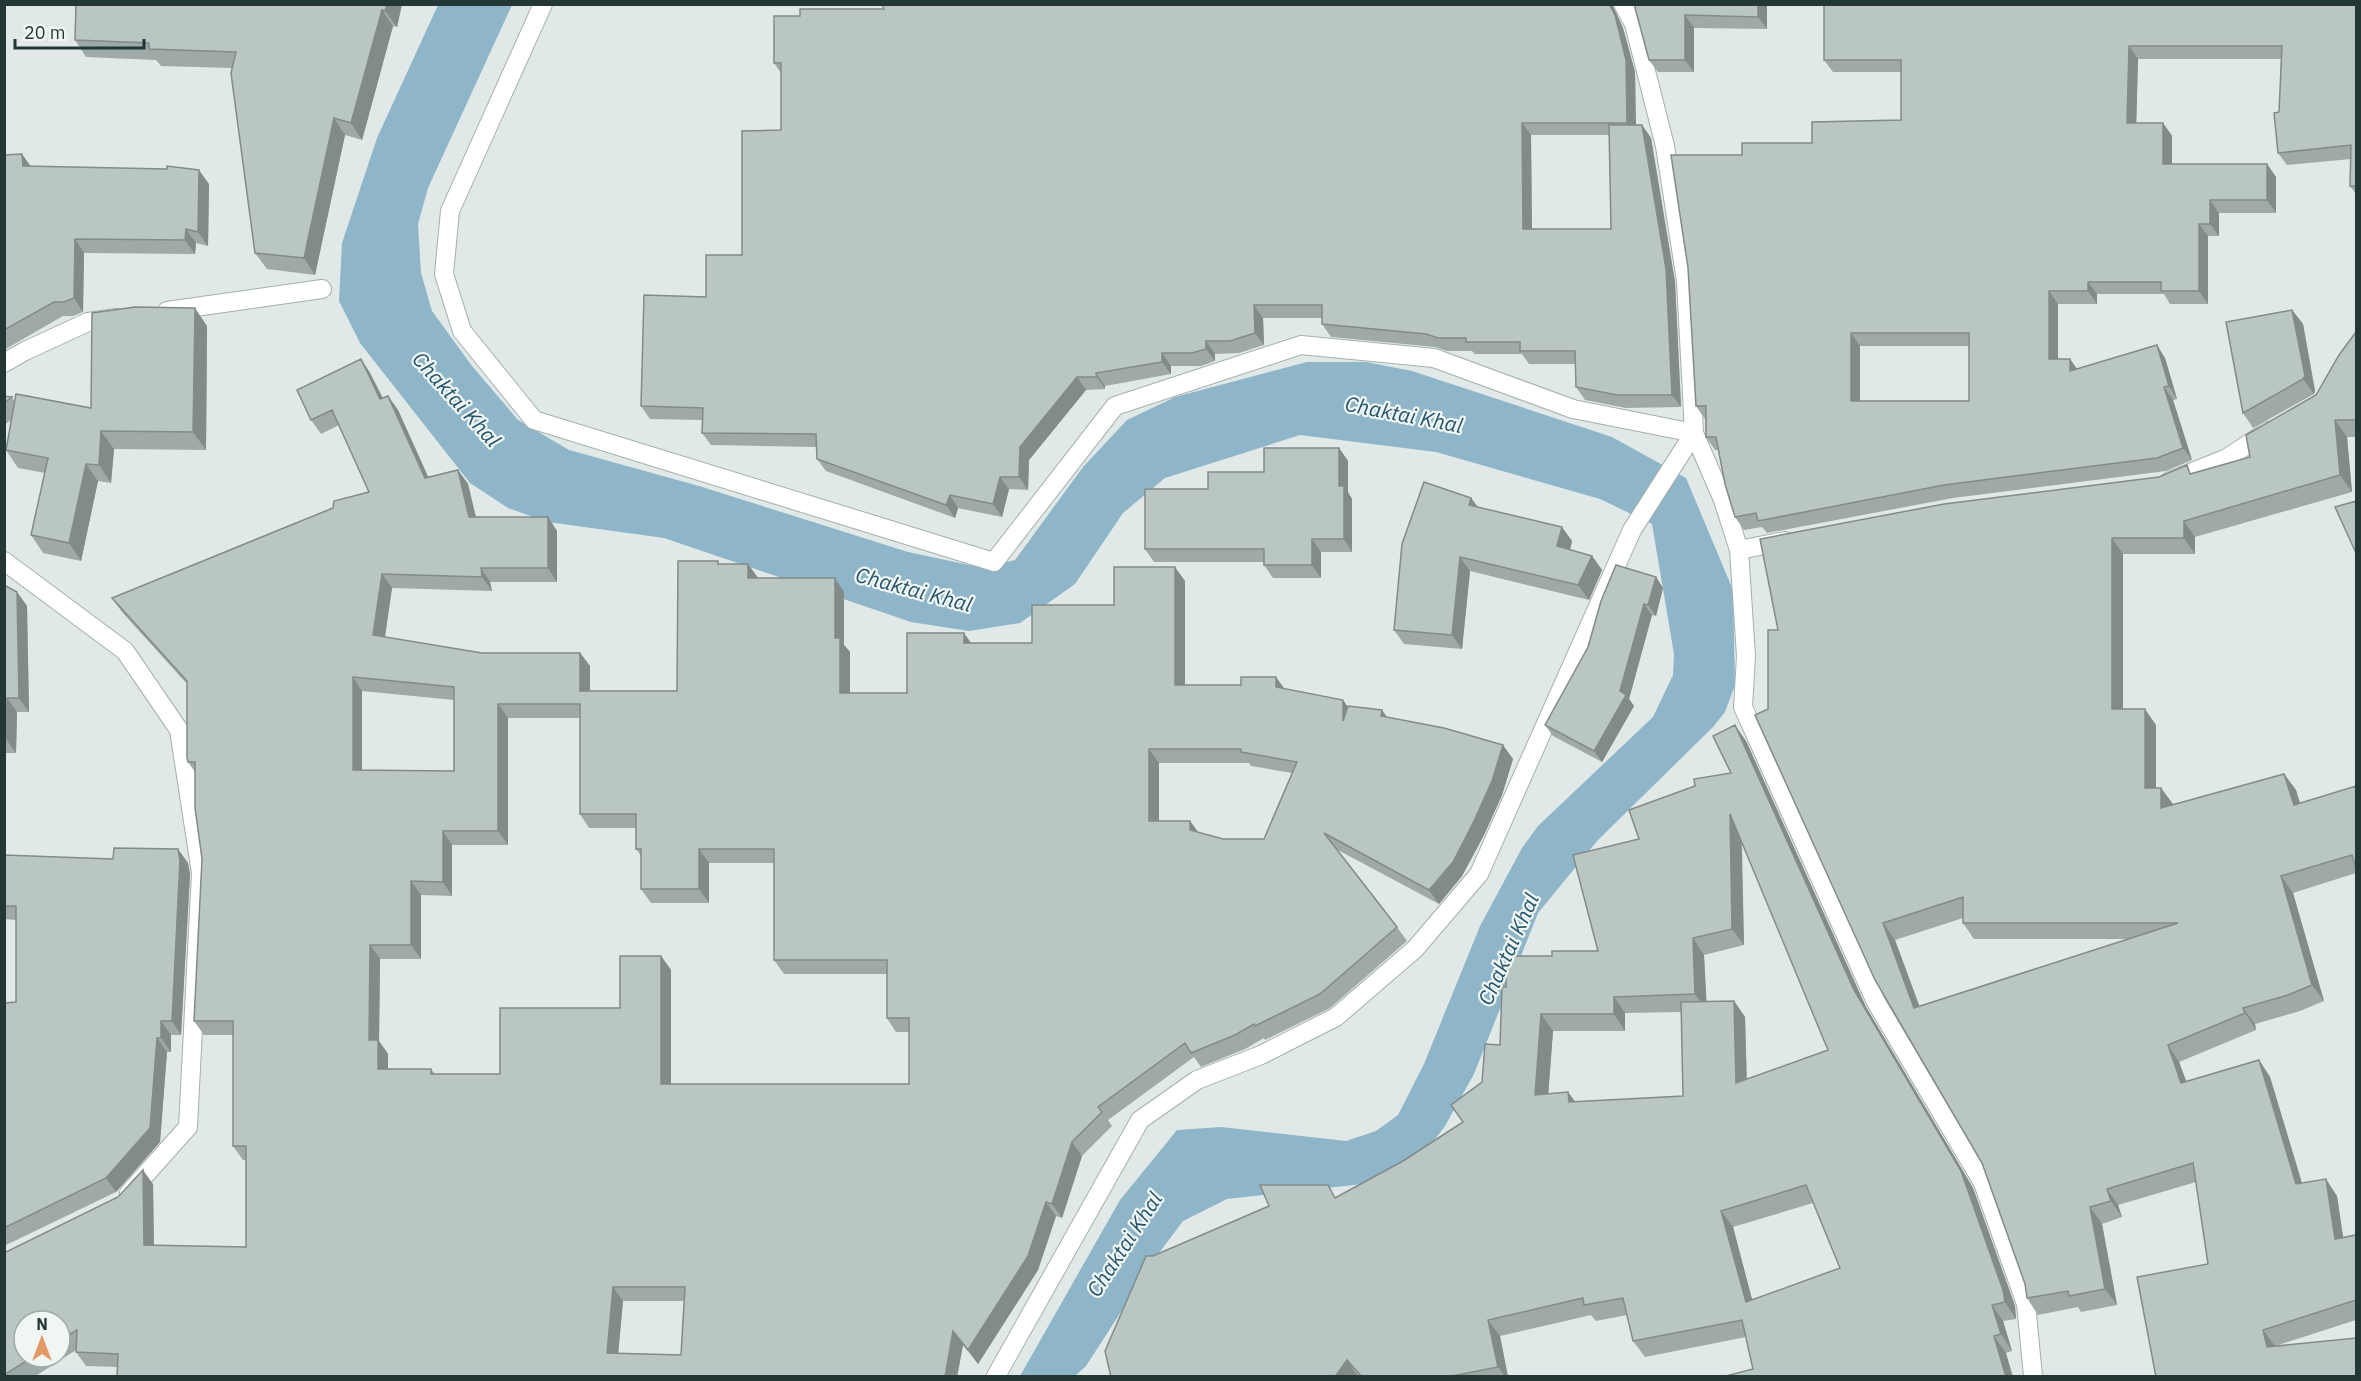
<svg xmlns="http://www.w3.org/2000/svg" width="2361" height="1381" font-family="'IBM Plex Sans',sans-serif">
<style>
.water{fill:#8eb5c8}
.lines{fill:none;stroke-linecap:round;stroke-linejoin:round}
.minor-casing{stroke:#a4b0ae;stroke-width:20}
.minor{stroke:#fff;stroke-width:18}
.wall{fill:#9faaa8;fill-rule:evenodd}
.shaded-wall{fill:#828b88}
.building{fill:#b9c6c3;stroke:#828b88;stroke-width:1.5;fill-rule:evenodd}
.labels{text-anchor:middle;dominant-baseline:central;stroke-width:4.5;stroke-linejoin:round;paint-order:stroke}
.water-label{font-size:21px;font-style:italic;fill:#24546c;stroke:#f0f6f4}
</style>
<rect width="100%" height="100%" fill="#e0e9e7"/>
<path class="water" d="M438,5H512L428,188L418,224L421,273L432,311L472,366L518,420L569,450L699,486L908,552L983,568L1015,560L1083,467L1127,420L1175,397L1307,362H1366L1412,371L1612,437L1686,478L1733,590L1735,685L1725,712L1713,727L1597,841L1538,913L1474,1074L1445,1126L1418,1162L1381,1182L1227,1199L1183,1221L1159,1253L1086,1366L1075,1376H1020L1120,1200L1177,1130L1221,1127L1346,1141L1376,1131L1398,1115L1424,1064L1480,926L1522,848L1538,826L1653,717L1673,675L1674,654L1652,524L1600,499L1436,452L1300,435L1165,478L1123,513L1075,584L1020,623L969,631L911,622L664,538L548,522L508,508L470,483L360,343L339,301L342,243L377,138Z"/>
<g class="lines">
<defs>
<path id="minor" d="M543,4L450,211L444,274L462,331L534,420L994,562L1115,406L1301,345L1434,358L1573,409L1694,433
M1623,4L1634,24L1665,146L1686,281L1694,433L1723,500L1739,550L1746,656L1743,707L1876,1002L1983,1183L2026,1304L2033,1376
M167,311L322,289
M4,363L25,351L88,322L116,318
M2170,481L2227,458L2268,431
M1739,550L1785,541
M4,561L125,651L179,730L201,873L188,1127L129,1193
M996,1376L1140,1120L1197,1080L1261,1055L1336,1017L1415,949L1479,874L1632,530L1694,433"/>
</defs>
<use href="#minor" class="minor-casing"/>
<use href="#minor" class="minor"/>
</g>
<path class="wall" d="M402,4L397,27L393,26L362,140L345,135L315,275L267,269L255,253L232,68L161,66L156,60L86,57L75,40Z
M882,4H1612L1623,28L1635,72L1636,125H1642L1651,138L1675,282L1681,407L1626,408L1585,400L1576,387L1575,364H1529L1522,354H1475L1472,351H1447L1435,347L1331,337L1322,324V318H1263L1264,345L1239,353L1215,354V361L1201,366H1171V374L1105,386V389L1086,390L1029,460L1028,490L1009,489L1002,517L958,508L955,518L826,471L817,459V447L711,445L702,433V420L650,419L641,406L706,297L742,255L781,130V73L774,63L800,16L884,9ZM1531,135H1609L1611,229H1532Z
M1767,4V29L1694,28V72H1658L1649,60L1635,6Z
M2356,4V194L2350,186L2351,159L2287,165L2278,153L2281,59H2138L2136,123H2163L2172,136V164H2267L2276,177V213H2219V236H2208V304H2170L2164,294H2097V304H2058V359H2070L2077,369L2165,358L2177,399L2173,400L2192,460L2166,471L1953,498L1767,533L1762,527L1744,530L1735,517L1719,450H1715L1706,437L1705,419L1696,406L1742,155L1812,143L1901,120V72H1833L1824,60ZM1860,346H1969V401H1860Z
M4,155L31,166L209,184L208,246L196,243L195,254L84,253L83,312L73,316H63L4,350Z
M2292,310L2303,324L2315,391L2314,394L2253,428L2243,413Z
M207,326L206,450L114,449L111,483L98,481L81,561L43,553L31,535L45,473L18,468L6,450L11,420L4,425V396L12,397L14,401L91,408Z
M2356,332V437H2347L2352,492L2195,537V554H2123V709L2156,725V788H2161L2173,805L2284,774L2296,790L2300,803L2356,786V873L2293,893L2324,1001L2300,1011L2255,1024L2256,1030L2179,1062L2186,1082L2259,1060L2270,1077L2302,1183L2337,1196L2343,1238L2356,1235V1320L2275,1346L2156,1377L2208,1264L2196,1182L2118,1205L2122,1217L2102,1224L2117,1305L2081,1312L2078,1307L2038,1315L2027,1298L2025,1284L1982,1163L1768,709L1778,630L2193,473L2250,457L2316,395ZM1963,918V923L1974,939H2127L1919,1006L1895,940Z
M361,359L370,373L383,398L388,396L398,410L428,477L458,470L468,484L476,517H548L557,531V582H490L492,591L392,588L385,637L482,653H580L590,666V691H677L721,564H748L758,578L844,592V645L850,652V693H907L971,643H1032L1114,605L1185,581V685H1241L1276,677L1284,689L1343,700L1348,707L1387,717L1513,759L1502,795L1484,835L1462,876L1439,904L1336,849L1397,927L1407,941L1330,1008L1265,1040L1264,1038L1245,1049L1201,1067L1194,1057L1108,1120L1112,1126L1082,1156L1062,1218L1056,1216L1038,1270L978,1364L963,1345L957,1377H117V1367L86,1366L76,1352V1350L34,1377H4V1253L153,1184L154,1245L246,1247V1160H243L233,1146V1035H204L194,1021L202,859L195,772L188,762L187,684L122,612L112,598L333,508L369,492L339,425L321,434L311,420ZM362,691L454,700V771L362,770ZM508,718H580V814L589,828H636V849L641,856V889L651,903H709V863H774V960L784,974H887V1018L896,1032H909V1084H671V970L661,956L620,1008L500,1074H435L431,1069H388V1054L379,1041L380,959H421V895L452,896V845H508ZM1159,763H1249L1251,766L1292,773L1264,839H1223L1198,832L1190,821H1159ZM623,1301H684L681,1355L618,1353ZM60,1321V1357H24Z
M1339,448L1348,461V492L1352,499V552H1321V578H1273L1264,565V562H1154L1145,549L1208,489Z
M1471,498L1478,507L1572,541L1570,550L1592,556L1602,570L1589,600L1470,571L1462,649L1404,644L1394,630Z
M1656,577L1663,588L1656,616L1652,615L1629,699L1634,706L1602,762L1553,736L1545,725Z
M4,585L17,592L27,606L29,712H17L16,753H4Z
M1746,741L1866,1007L1973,1188L2015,1306L2016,1319L2003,1321L2012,1351L2006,1353L1753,1369L1746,1337L1645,1357L1633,1341L1627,1315L1596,1321L1591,1315L1500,1336L1508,1377H1111L1153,1256L1337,1197L1403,1161L1463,1122L1500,1045L1506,987L1552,956L1598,951L1639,839L1731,773ZM1742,842L1828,1050L1747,1079L1745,1017L1734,1001H1706L1704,955L1744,945ZM1681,1012L1683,1096L1575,1102L1548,1094L1553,1031H1625V1013ZM1813,1203L1840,1268L1752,1300L1733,1227Z
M4,855L188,863L190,874L181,1035H171V1052H167L160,1142L116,1192L4,1246V1003L16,1002V920L4,919Z"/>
<path class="shaded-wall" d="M387,4H402L397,27L385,11Z
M1609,4H1612L1623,28L1635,72L1636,135L1627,123Z
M1758,4H1767V29L1758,17Z
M382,10L393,26L362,140L351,123Z
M1685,15L1694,28V72L1685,60Z
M2129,46L2138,59L2136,136L2127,123Z
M334,118L345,135L315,275L304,258Z
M1522,123L1531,135L1532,242L1523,229Z
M2163,123L2172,136V177L2163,164Z
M1642,125L1651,138L1675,282L1681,407L1672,395Z
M22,154L32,168L23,166Z
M2267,164L2276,177V213L2267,200Z
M199,170L209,184L208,246L198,232Z
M2210,200L2219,213V236L2210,224Z
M2199,224L2208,236V304L2199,291Z
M186,229L196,243L195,254L185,240Z
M75,239L84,253L83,312L74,298Z
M2088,282L2097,294V304L2088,291Z
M2049,291L2058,304V372L2049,359Z
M1254,305L1263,318L1264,345L1255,333Z
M195,308L207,326L206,450L193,432Z
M2292,310L2303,324L2315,391L2314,394L2303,379Z
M1851,333L1860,346V414L1851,401Z
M1206,341L1215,354V361L1206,349Z
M2157,345L2165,358L2177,399L2169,386Z
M1162,353L1171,366V374L1162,362Z
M361,359L370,373L390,413L380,399Z
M2070,359L2079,372L2070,371Z
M1096,373L1105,386V389L1097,377Z
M1077,377L1086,390L1029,460L1028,490L1019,477L1020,447Z
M2164,387L2173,400L2192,460L2183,448Z
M388,396L398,410L435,492L425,478Z
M2335,420L2347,437L2352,492L2340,475Z
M101,431L114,449L111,483L99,465Z
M1339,448L1348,461V492L1352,499V552L1344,539L1339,486Z
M86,464L98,481L81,561L69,543Z
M458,470L468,484L479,531L469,517Z
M1000,477L1009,489L1002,517L993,504Z
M950,495L958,508L955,518L946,505Z
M1471,498L1482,513L1469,505Z
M548,517L557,531V582L548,568Z
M2184,521L2195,537V554L2184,538Z
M1562,527L1572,541L1567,561L1557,546Z
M2112,538L2123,554V725L2112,709Z
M1312,539L1321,552V578L1312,565Z
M1592,556L1602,570L1589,600L1578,585Z
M1460,557L1470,571L1462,649L1452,635Z
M748,564L758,578H748Z
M1175,567L1185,581V699L1175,685Z
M481,568L490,582L492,591L482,577Z
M382,574L392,588L383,649L373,635Z
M1656,577L1663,588L1656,616L1648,605Z
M835,578L844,592V645L850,652V707L840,693L835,638Z
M17,592L27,606L29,712L19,698Z
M1644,604L1652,615L1629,699L1634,706L1602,762L1594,751L1620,691Z
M964,633L974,647L964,643Z
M580,653L590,666V705L580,691Z
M353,677L362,691V784L353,770Z
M1276,677L1286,691L1276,687Z
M7,698L17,712L16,753L6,739Z
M1343,700L1352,714L1343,721Z
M498,704L508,718V845L498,831Z
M2145,709L2156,725V804L2145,788Z
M1382,710L1392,724L1381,716Z
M1735,725L1746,741L1866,1007L1973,1188L2015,1306L2016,1319L2005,1302L1854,990Z
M1503,745L1513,759L1502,795L1484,835L1462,876L1439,904L1429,890Z
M1149,749L1159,763V835L1149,821Z
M2284,774L2296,790L2305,821L2294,805Z
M2161,788L2173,804V825L2161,808Z
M1730,814L1741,831L1744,945L1732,929Z
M1190,821L1200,835L1190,830Z
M443,831L452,845V896L443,882Z
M178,849L188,863L190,874L181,1035L172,1021Z
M699,849L709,863V903L699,889Z
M2281,876L2293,893L2324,1001L2312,985Z
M411,881L421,895V959L411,945Z
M1883,923L1895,940L1926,1024L1914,1008Z
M1693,938L1704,955L1707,1011L1695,994Z
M370,945L380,959L379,1041L388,1054V1083L378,1069L369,1040Z
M661,956L671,970V1098L661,1084Z
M1614,997L1625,1013V1031L1614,1014Z
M1734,1001L1745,1017L1747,1099L1736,1083Z
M2243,1008L2255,1024L2256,1030L2245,1013Z
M1541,1014L1553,1031L1547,1112L1535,1095Z
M161,1021L171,1035V1052L161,1038Z
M157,1038L167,1052L160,1142L116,1192L106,1178Z
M2168,1045L2179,1062L2193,1099L2181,1083Z
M2259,1060L2270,1077L2307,1200L2296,1184Z
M1568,1092L1580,1108L1569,1102Z
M1072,1142L1082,1156L1062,1218L1052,1204Z
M143,1170L153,1184L154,1259L144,1245Z
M2326,1179L2337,1196L2346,1256L2335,1239Z
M2107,1189L2118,1205L2122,1217L2111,1201Z
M1046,1202L1056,1216L1038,1270L978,1364L968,1350Z
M2090,1207L2102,1224L2117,1305L2105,1289Z
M1721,1211L1733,1227L1757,1318L1746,1302Z
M613,1287L623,1301L617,1367L607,1353Z
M1992,1305L2003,1321L2012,1351L2001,1334Z
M1488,1320L1500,1336L1508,1377H1505L1498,1367Z
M2263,1330L2275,1346L2267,1347Z
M953,1331L963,1345L957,1377H945Z
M1994,1336L2006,1353L2013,1377H2006Z
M1347,1360L1358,1377H1335Z"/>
<path class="building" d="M76,4H387L385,11L382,10L351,123L334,118L304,258L255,253L231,73L236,52L149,49V43L75,40Z
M882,4H1609L1615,15L1626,60L1627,123H1522L1523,229H1611L1609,125H1642L1666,269L1672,395H1617L1576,387L1575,351H1520V342H1466V338H1438L1426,334L1322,324V305H1254L1255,333L1230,341H1206V349L1192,353H1162V362L1096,373L1097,377H1077L1020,447L1019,477H1000L993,504L950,495L946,505L817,459L816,434L702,433L703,408L641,406L644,295L706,297V255H742V131L781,130V63H774V16H800V9H884Z
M1634,4H1758V17L1685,15V60H1649Z
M1824,4H2356V186H2350L2351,145L2278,153L2274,113L2279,112L2282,46H2129L2127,123H2163V164H2267V200H2210V224H2199V291H2161V282H2088V291H2049V359H2070V371L2157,345L2169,386L2164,387L2183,448L2157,458L1944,485L1758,521L1756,513L1735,517L1725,484L1716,437H1706V406H1696L1688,268L1671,155H1742V143H1812V122L1901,120V60H1824ZM1851,333H1969V401H1851Z
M22,154L23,166L167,169V166L199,170L198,232L186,229L185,240L75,239L74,298L64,302H54L4,330V155Z
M135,307L195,308L193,432L101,431L99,465L86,464L69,543L31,535L48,458L6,450L16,394L91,408L92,313Z
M2292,310L2305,376L2303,379L2243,413L2226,322Z
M2356,332V420H2335L2340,475L2184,521V538H2112V709H2145V788H2161V808L2284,774L2294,805L2356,786V868L2352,855L2281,876L2312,985L2288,995L2243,1008L2245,1013L2168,1045L2181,1083L2259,1060L2296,1184L2326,1179L2335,1239L2356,1235V1300L2263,1330L2267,1347L2356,1338V1377H2156L2137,1277L2208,1264L2193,1163L2107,1189L2111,1201L2090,1207L2105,1289L2069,1296L2068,1291L2027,1298L2025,1284L1982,1163L1875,980L1755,715L1768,709V630H1778L1760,539L1944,504L2159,477L2187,465L2190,474L2250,457L2246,435L2316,395L2339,355ZM1963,897V923H2178L1914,1008L1883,923Z
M361,359L380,399L388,396L425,478L458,470L469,517H548V568H481L482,577L382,574L373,635L482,653H580V691H677L678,561H718V564H748V578H835V638H840V693H907V633H964V643H1032V605H1114V567H1175V685H1241V677H1276V687L1343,700V721L1348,706L1382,710L1381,716L1444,728L1503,745L1492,781L1474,821L1453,862L1429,890L1324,833L1397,927L1320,994L1255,1026L1254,1024L1235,1035L1191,1053L1185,1043L1098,1107L1102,1112L1072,1142L1052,1204L1046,1202L1028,1256L968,1350L953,1331L945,1377H117L118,1354L76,1352L77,1330L60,1340V1321H24V1357H33L4,1375V1253L118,1197L143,1170L144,1245L246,1247V1146H233V1021H194L202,859L195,808V762H188L187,757V681L112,598L333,508L334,501L369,492L332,410L311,420L297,390ZM353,677L454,687V771L353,770ZM498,704H580V814H636V849H641V889H699V849H774V960H887V1018H909V1084H661V956H620V1008H500V1074H431V1069H378V1040H369L370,945H411V881L443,882V831H498ZM1149,749H1241V752L1297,762L1264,839H1223L1190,830V821H1149ZM613,1287H685L681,1355L607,1353Z
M4,396L12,397L4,403Z
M1264,448H1339V486H1344V539H1312V565H1264V549H1145V489H1208V472H1264Z
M1424,482L1471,498L1469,505L1562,527L1557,546L1592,556L1578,585L1460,557L1452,635L1394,630L1402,544Z
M2356,501V553L2335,507Z
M1616,565L1656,577L1648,605L1644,604L1620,691L1626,695L1594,751L1545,725L1588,647L1601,601Z
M4,585L17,592L19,698H7L6,739H4Z
M1735,725L1854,990L1961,1171L2003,1290L2005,1302L1992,1305L2001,1334L1994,1336L2006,1377H1722L1753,1369L1742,1320L1633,1341L1623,1298L1584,1305L1583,1298L1488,1320L1498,1367L1447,1377H1362L1347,1360L1335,1377H1111L1105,1351L1146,1256H1153L1269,1206L1260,1185H1328L1335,1198L1403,1161L1463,1122L1451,1105L1482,1082L1485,1044L1500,1045L1502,987H1506V956H1552V951H1598L1573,855L1639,839L1629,810L1695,786L1694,779L1731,773L1713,736ZM1730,814L1828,1050L1736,1083L1734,1001L1681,1002L1683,1096L1569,1102L1568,1092L1535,1095L1541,1014H1614V997L1695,994L1693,938L1732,929ZM1806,1185L1840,1268L1746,1302L1721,1211Z
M114,848L178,849L180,860L172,1021H161V1038H157L150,1128L106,1178L4,1228V1003L16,1002V906H4V855L113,859Z"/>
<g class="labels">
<g class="water-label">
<text transform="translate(457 399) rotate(48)">Chaktai Khal</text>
<text transform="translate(1404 414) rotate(11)">Chaktai Khal</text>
<text transform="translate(914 589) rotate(15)">Chaktai Khal</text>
<text transform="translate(1508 949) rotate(-66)">Chaktai Khal</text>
<text transform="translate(1124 1244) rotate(-57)">Chaktai Khal</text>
</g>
</g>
<rect width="2361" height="1381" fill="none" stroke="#233836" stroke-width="12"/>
<g transform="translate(42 1339)"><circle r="28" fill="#f0f6f4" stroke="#9eaaa8" stroke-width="1.5"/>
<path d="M0-4.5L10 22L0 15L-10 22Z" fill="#e19a66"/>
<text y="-9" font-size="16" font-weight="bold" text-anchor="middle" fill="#233836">N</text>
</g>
<path d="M15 39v9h129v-9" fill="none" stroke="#233836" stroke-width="3"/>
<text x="24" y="39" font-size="18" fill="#233836" stroke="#f0f6f4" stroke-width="4.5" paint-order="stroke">20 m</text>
</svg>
